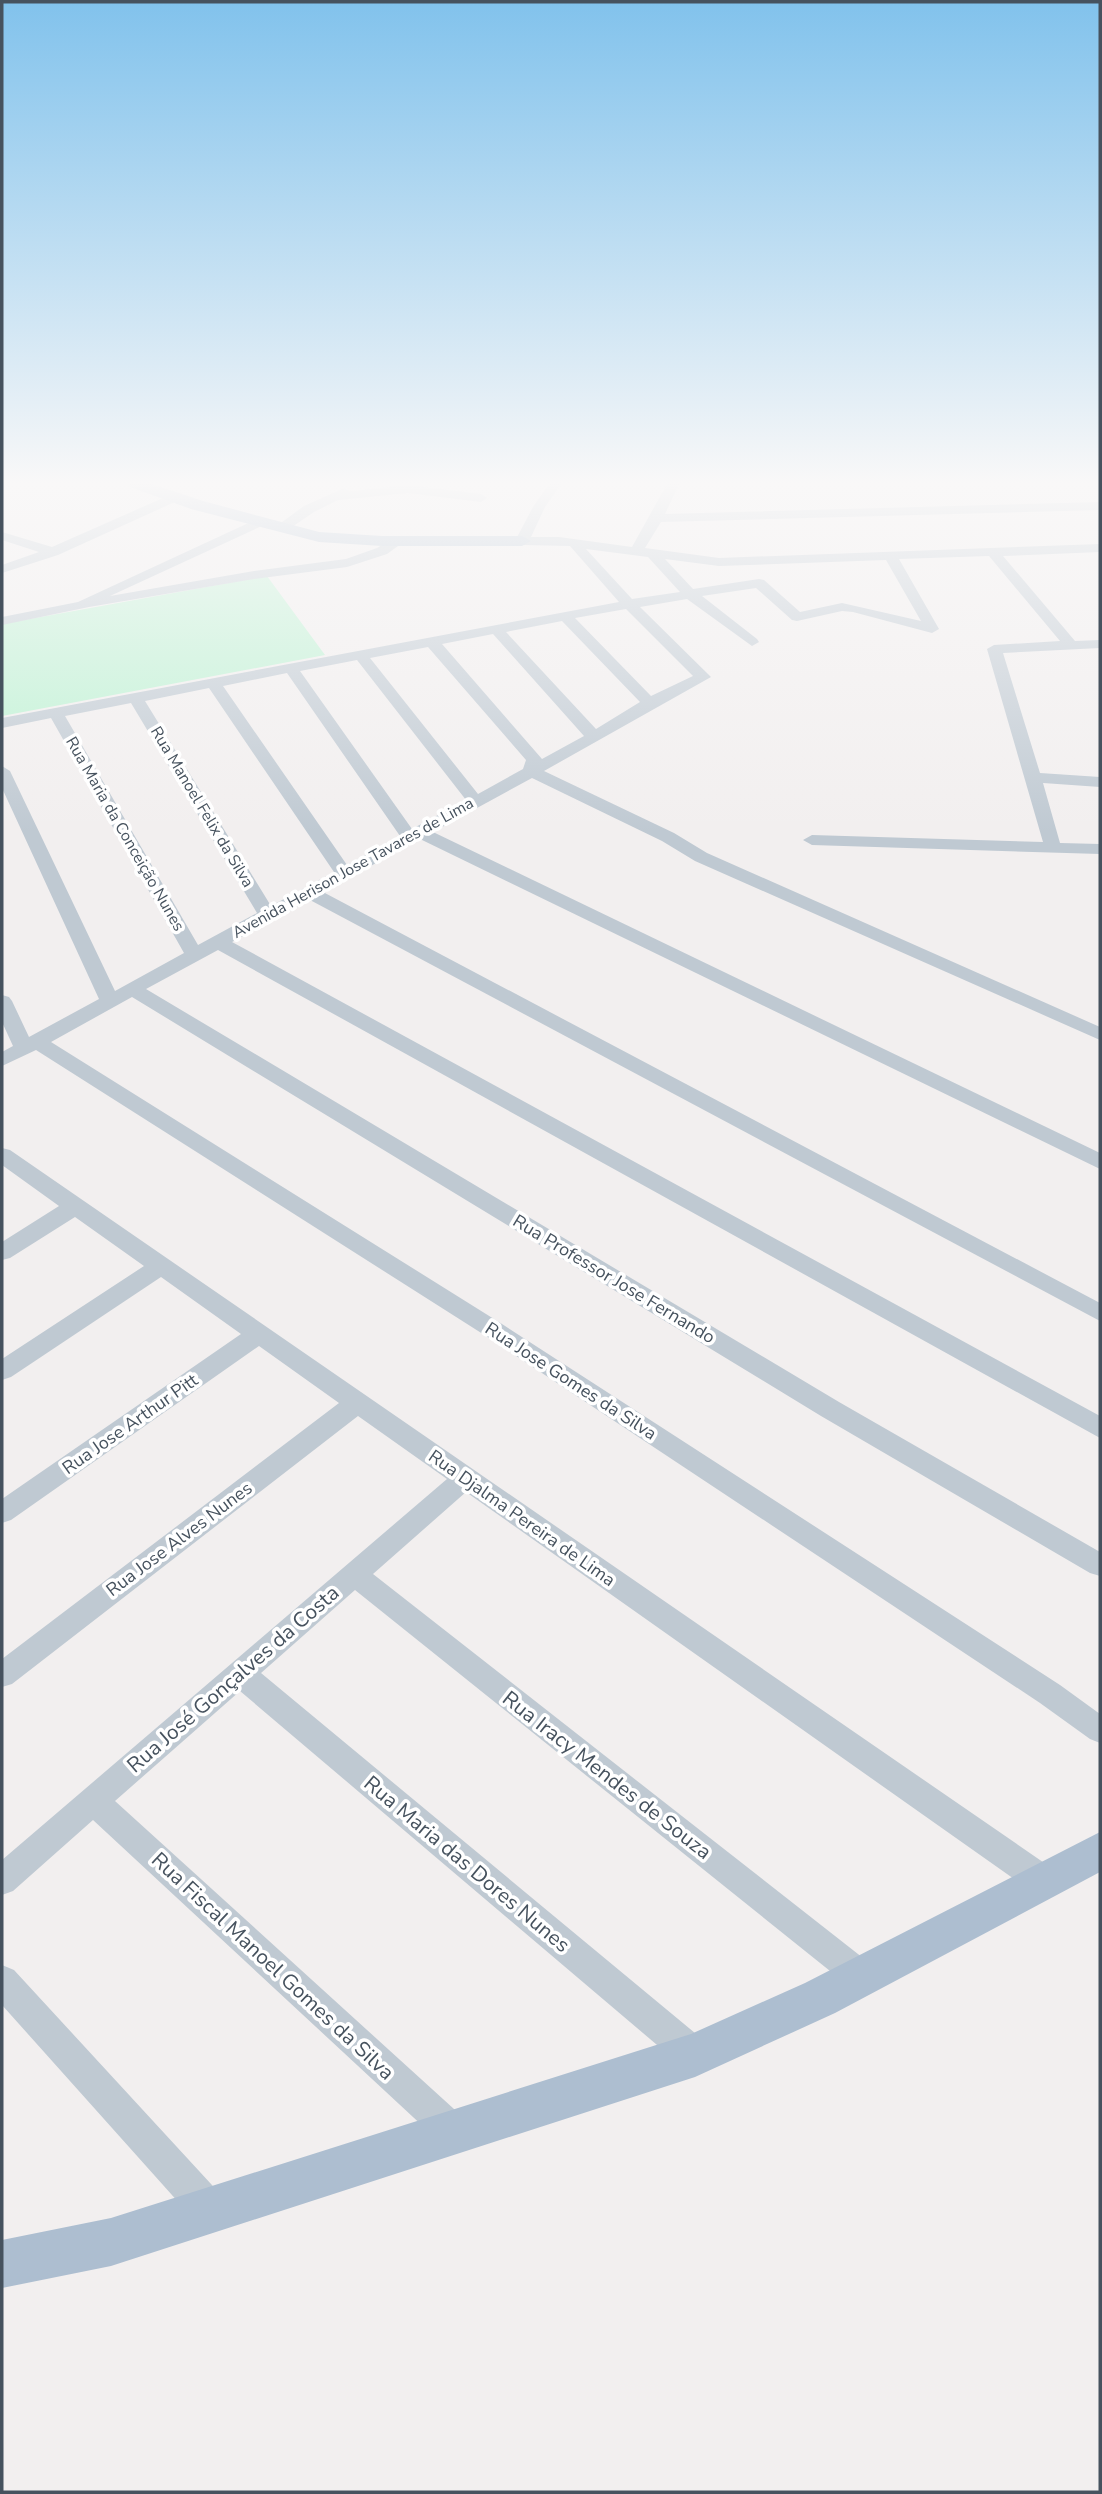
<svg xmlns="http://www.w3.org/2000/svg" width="1102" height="2494" font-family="'Nunito Sans',sans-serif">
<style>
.green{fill:#bbf2d2}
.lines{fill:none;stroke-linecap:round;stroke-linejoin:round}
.minor{fill:#bfc9d2;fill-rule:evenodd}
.major{fill:#adbed0;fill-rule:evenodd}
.labels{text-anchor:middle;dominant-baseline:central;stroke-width:7;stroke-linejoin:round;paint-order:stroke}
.far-street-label{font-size:16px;fill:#46525e;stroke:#fff}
.street-label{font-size:18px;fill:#46525e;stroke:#fff}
.near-street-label{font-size:21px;fill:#46525e;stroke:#fff}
</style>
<rect width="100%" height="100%" fill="#f2efef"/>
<path class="green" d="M267,576L325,655L2,716V624Z"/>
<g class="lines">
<path class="minor" d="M549,484H561L545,507L531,537H559L632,547L667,484H679L665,514L1100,502V510L661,522L645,548L719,558L1100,544V552L1003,556L1075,641L1100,640V648L1003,653L1040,773L1100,777V787L1043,783L1060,843L1100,844V854L812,845L803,840L812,835L1043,842L987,649L994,645L1060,641L989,556L899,559L939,629L932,633L853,612L842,611L797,621L792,620L756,588L702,596L757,639L759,642L752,646L687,599L640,607L711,677L544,771L674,833L707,853L1100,1027V1040L695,861L662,841L532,778L433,832L1100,1153V1169L420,839L323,892L1100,1303V1321L310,900L232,942L1100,1416V1438L218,950L146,989L839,1402L1100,1552V1576L1090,1573L821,1416L132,997L51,1042L502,1324L1060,1685L1100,1714V1743L1090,1739L1040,1703L486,1336L36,1050L2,1066V1052L13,1046L2,1022V995L9,997L12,1001L29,1037L99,999L2,788V766L10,771L115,991L184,953L51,718L2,728V718L619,602L570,546L522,545L515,541L533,507ZM586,549L648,557L680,592L632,599ZM665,559L719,566L886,560L921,621L842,603L800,612L764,580L759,579L693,589ZM626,609L693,676L651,696L575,618ZM562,621L640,702L596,729L506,632ZM493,634L584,736L542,759L442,644ZM428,647L526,760L523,769L478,794L370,658ZM357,660L466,800L412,829L300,671ZM287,673L400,836L347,865L223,686ZM209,688L334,872L271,906L145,701ZM131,703L257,913L198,945L65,716Z
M408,485L481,494L487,498L481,502L408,493L338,500L314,512L286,531L281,532L274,528L304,506L342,489L352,491Z
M172,494L177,495V501L58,555L2,573V565L39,552L2,540V532L52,547Z
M259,518L266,522L264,525L110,596L254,571L346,559L377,548L393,538H403L405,541L387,554L347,567L254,579L89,607L2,625V617L78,602Z
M2,1148L10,1150L1053,1869L1058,1880L1053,1891L1042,1895L1031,1891L466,1492L373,1574L872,1965L877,1976L872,1987L861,1992L850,1987L355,1590L261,1673L707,2043L712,2055L707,2067L695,2072L683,2067L240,1691L115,1801L465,2119L470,2131L465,2143L453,2148L441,2143L93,1820L13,1891L2,1895V1860L447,1479L358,1416L12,1684L2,1687V1659L339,1403L259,1346L11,1520L2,1523V1499L241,1334L161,1277L11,1377L2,1380V1359L144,1266L75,1217L10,1258L2,1260V1242L59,1206L2,1165Z
M2,1965L14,1970L223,2197L228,2210L223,2223L210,2228L197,2223L2,2005Z"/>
<path class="major" d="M128,484H152L203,501L319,532L382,536H522L531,541L522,546H382L319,542L191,509L130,487Z
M1100,1832V1872L835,2013L695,2077L111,2266L2,2288V2240L111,2218L691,2034L805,1983Z"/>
</g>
<linearGradient id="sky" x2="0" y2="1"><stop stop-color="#81c2ec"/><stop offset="0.58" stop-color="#f9f8f8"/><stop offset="1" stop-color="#f9f8f8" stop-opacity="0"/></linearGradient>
<rect width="1102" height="833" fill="url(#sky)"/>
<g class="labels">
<g class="far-street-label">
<text transform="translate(202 807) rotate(59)">Rua Manoel Felix da Silva</text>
<text transform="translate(125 834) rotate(60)">Rua Maria da Conceição Nunes</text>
<text transform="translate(353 868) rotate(-29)">Avenida Herison Jose Tavares de Lima</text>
</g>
<g class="street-label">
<text transform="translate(614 1279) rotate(31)">Rua Professor Jose Fernando</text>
<text transform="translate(571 1381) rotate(33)">Rua Jose Gomes da Silva</text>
<text transform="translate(130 1424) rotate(-35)">Rua Jose Arthur Pitt</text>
<text transform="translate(522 1518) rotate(35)">Rua Djalma Pereira de Lima</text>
<text transform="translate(179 1539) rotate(-37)">Rua Jose Alves Nunes</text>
</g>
<g class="near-street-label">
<text transform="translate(233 1679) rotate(-41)">Rua José Gonçalves da Costa</text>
<text transform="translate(607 1775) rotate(38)">Rua Iracy Mendes de Souza</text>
<text transform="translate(467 1864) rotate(40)">Rua Maria das Dores Nunes</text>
<text transform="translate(273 1966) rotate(43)">Rua Fiscal Manoel Gomes da Silva</text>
</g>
</g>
<rect width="1102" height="2494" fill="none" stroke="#46525e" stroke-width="7"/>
</svg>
